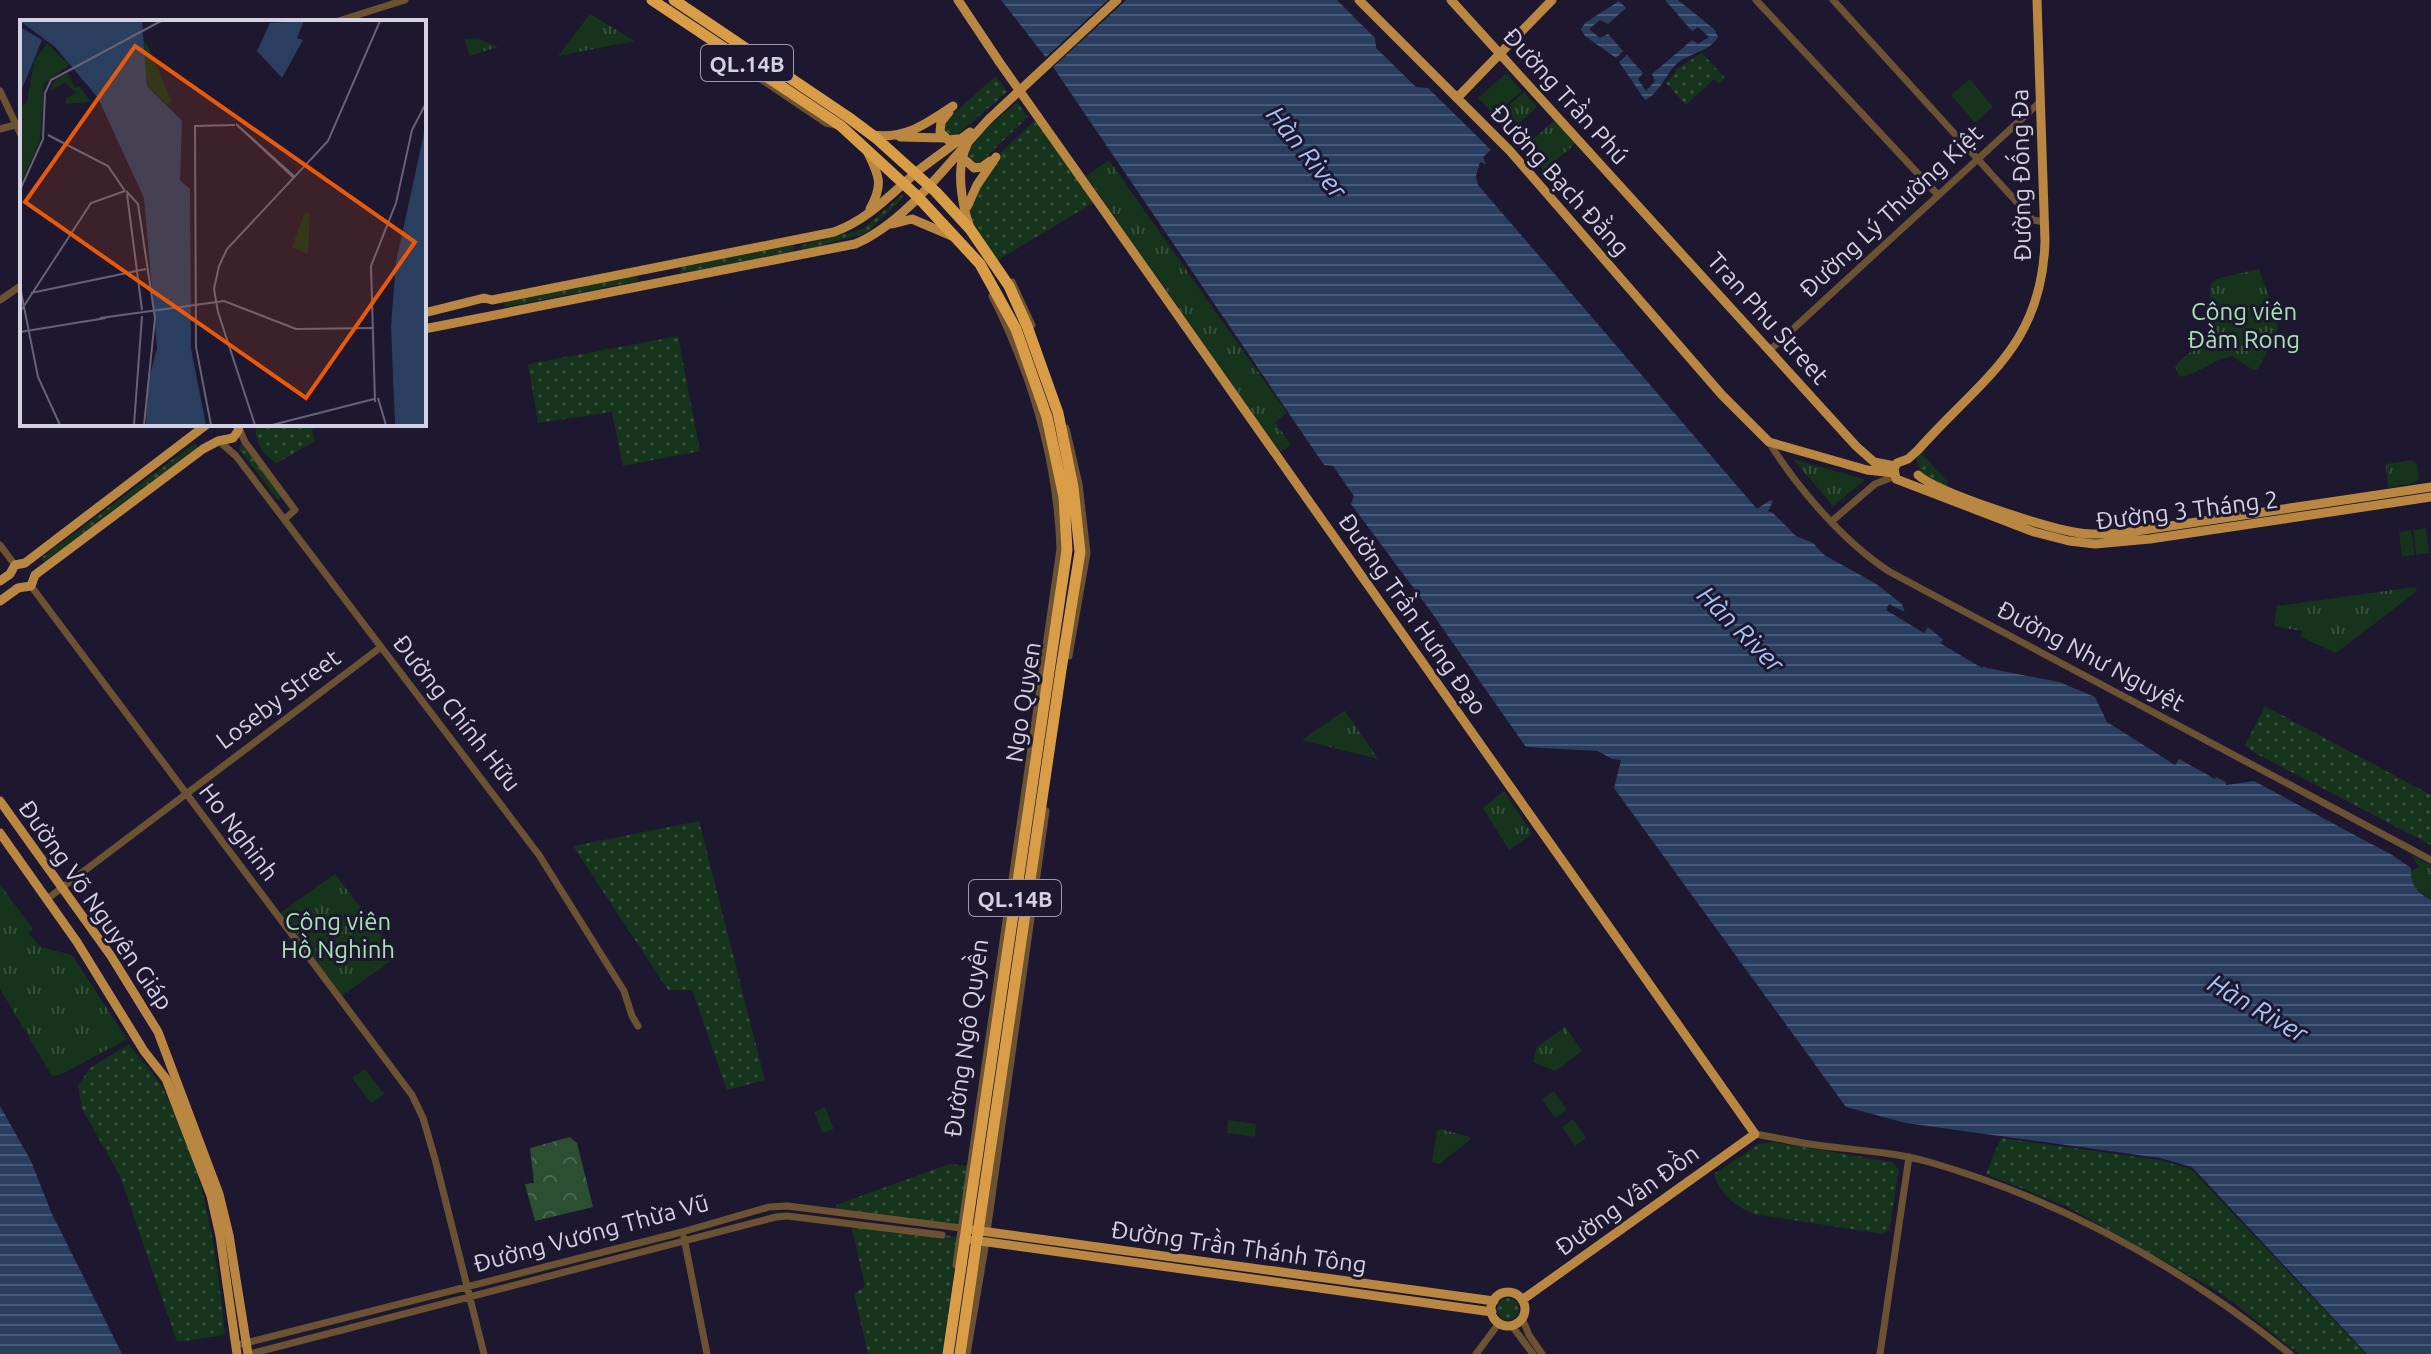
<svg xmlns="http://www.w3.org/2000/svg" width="2431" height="1354" font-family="Ubuntu,sans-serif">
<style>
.grass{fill:url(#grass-dots)}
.forest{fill:url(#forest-crowns)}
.park{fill:url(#park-tufts)}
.garden{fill:#16331b}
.water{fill:url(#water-rules)}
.pier{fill:#1e1730}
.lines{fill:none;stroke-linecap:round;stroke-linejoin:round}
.minor{stroke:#6a5233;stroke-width:7}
.major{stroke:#b98742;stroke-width:9}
.highway{stroke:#d99d47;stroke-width:11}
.major-bridge{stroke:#b98742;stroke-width:9}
.labels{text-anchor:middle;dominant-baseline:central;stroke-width:6;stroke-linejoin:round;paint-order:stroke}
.shield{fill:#1e1730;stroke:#9d99ad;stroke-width:2}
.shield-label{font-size:22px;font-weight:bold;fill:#d4d1e2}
.street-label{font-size:24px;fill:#d4d1e2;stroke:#1e1730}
.park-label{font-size:24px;fill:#a7e3af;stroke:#1e1730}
.water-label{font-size:26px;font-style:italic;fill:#a7c4f4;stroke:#1e1730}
.inset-road{fill:none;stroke:#676177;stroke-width:2}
.view{fill:#e8590c;fill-opacity:0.15;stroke:#e8590c;stroke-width:4}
.inset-edge{fill:none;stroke:#d4d1e2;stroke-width:4}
</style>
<defs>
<pattern id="grass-dots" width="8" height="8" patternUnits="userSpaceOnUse" patternTransform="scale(2)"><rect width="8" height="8" fill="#16331b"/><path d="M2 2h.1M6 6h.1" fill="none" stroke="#37503c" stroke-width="1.8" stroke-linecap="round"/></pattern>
<pattern id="forest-crowns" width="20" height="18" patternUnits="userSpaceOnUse" patternTransform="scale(2)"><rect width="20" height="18" fill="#2c4f31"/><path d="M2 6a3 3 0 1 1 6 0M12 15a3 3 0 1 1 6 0" fill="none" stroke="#4a674f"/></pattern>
<pattern id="park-tufts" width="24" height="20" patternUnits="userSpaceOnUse" patternTransform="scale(2)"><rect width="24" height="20" fill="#16331b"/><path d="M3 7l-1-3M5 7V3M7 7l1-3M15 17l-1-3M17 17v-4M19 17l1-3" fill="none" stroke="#37503c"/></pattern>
<pattern id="water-rules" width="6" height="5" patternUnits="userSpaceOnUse" patternTransform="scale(2)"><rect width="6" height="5" fill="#2a3e5f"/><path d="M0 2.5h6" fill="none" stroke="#485976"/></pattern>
</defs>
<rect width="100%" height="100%" fill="#1e1730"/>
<path class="grass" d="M1702,53L1725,78L1719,84L1714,79L1686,105L1666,83L1679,67Z
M996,76L1007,92L956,136L945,134L943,128L946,120Z
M1017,102L1028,117L984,159L977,163L972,162L968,153L976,138Z
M1039,116L1098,200L993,263L965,211L996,157Z
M903,194L904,197L866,233L804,250L800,248L802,245L863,229Z
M793,245L794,251L681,273L680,267Z
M637,275L638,281L505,307L504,300Z
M678,336L700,451L623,466L612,412L538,423L528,364Z
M257,424H319L312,430L315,441L277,463C264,457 252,439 257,424Z
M195,443L198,447L44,562L41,558Z
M242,444L283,496L278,500L240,451L239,447Z
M1918,450L1947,481L1948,491C1929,478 1913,475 1918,450Z
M2265,706L2431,795V845L2255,753L2245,745Z
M699,821L765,1080L727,1090L692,990H668L573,846Z
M129,1044C139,1059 155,1073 163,1089C205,1169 216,1246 225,1335L177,1342L120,1176L82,1109L78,1086L90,1068Z
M2001,1138L2160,1160L2191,1169L2366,1354H2299L2222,1294L2068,1207L1986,1174Z
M1773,1142L1892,1162L1899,1170L1889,1230L1883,1234L1753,1214C1735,1205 1719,1194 1714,1174L1759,1144Z
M949,1164L969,1166L961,1228L836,1212V1205Z
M851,1224L959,1237L942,1354H868L854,1294L865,1286Z
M1497 1309a11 11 0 1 1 22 0a11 11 0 1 1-22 0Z"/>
<path class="forest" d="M570,1137L577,1143L593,1207L535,1221L525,1184L534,1183L530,1148Z"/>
<path class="park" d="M590,14L635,41L558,56Z
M477,38L498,47L470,56L464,39Z
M1524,92L1537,107L1510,131L1497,116Z
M1555,120L1576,143L1544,171L1524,147Z
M1109,160L1287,413L1275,422L1291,445L1280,452L1086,176Z
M2259,269L2277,320L2278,330L2258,369L2253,370L2232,356C2212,360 2199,374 2180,377L2175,367C2182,356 2194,351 2203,341C2216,325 2208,303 2211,284L2216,279Z
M1793,459L1863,479L1864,481L1833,506Z
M2412,460L2417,464L2419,479L2413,483L2388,488L2386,464Z
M2415,587L2417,591L2336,653L2301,637L2302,631L2274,626L2277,606Z
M1344,711H1345L1378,759L1302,740Z
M1504,791L1531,832L1530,836L1509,850L1483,808Z
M2412,855L2431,865V900L2414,887L2410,879L2412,870L2419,867Z
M335,874L397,956L342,996L280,913Z
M0,885L33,929L28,933L41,947L72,955L127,1039L62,1074L52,1076L0,989Z
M1565,1027L1582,1051L1555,1071L1533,1062L1537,1047Z
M1440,1129L1470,1137V1140L1439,1164L1432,1162L1437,1131Z"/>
<path class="garden" d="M1506,73L1522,91L1494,115L1478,98Z
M1970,79L1993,107L1975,123L1951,95Z
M2426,528L2429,553L2416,555L2413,530Z
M2411,530L2415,555L2402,557L2399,532Z
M365,1069L384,1094L371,1103L352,1078Z
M1554,1091L1567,1110L1555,1118L1542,1099Z
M825,1107L834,1129L823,1133L814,1112Z
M1573,1119L1586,1138L1575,1146L1562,1127Z
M1228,1120L1256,1124L1255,1137L1227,1133Z"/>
<path class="water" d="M1001,0H1337L1375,38L1376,48L1416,87L1428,88L1491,150L1483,157L1486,164L1480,162L1476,176L1478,185L1757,509L1770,500L1773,501L1768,511L1773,513L1796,536L1813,543L1824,555L1875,583L1902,604L1906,616L1928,627L1953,648L1987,668L2059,682L2095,697L2107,722L2175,765L2179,759L2215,779L2216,777L2226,782V785L2254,781L2392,855L2411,868C2411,885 2415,891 2431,900V1354H2367L2192,1167L2160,1158L1906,1123L1846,1107L1614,788L1621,760L1612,759L1598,751L1526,747L1427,606L1351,504L1354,496L1333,466L1324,465L1051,64Z
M1665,0H1678L1714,29L1718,37C1711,50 1692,53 1680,61C1666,71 1661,93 1645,100L1619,62L1627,55L1643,73L1638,79L1646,91L1655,81L1652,74L1692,40L1698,44L1709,37L1698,27L1692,31Z
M1619,1L1626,8L1608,24L1600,20L1589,29L1600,38L1608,34L1623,51L1616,58L1585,36L1581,29L1585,23Z
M0,1106L31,1161L51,1212L122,1354H0Z"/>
<path class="pier" d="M1108,0H1126L1050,70L1043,60Z
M1889,604L1919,619L1928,627L1924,633L1886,610Z
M1943,640L1954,643L1986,665L1982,668L1940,643Z"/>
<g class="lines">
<path class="minor" d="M1756,0L1938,195
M1833,0L2033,220L2045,222
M335,22L405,0
M731,59L826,123L835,125
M0,91L22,137
M0,129L22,123
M1012,282L1032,325
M0,300L22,285
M1770,350L2041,101
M239,428L245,442L295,510L285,519
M1066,428L1079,484L1087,553L1069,656
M220,442L236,456L539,855L624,991L632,1016L638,1026
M1769,442C1797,488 1845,543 1890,572L2431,860
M1832,521L1875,484L1895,476
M0,545L15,565
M31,586L412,1095L423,1118L435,1159L484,1354
M47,899L381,647
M1755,1134C1773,1137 1791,1141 1809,1144C1849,1150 1890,1151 1929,1162C2061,1200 2183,1268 2290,1354
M987,1232L1046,811
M684,1238L707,1354
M956,1265L1060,549C1057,460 1032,376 992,296
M1522,1318L1529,1335L1542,1354
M1512,1326L1533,1354
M242,1344L682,1232L769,1207L788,1206L961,1228
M250,1354L776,1217L787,1216L942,1235
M967,1354L986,1242
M1476,1354L1499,1323
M1880,1354L1909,1157"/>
<path class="major" d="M958,0L1000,63L1755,1134L1522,1300
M1359,0L1510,151L1722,395L1769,442L1867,470L1894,473
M1451,0L1856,446L1874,462L1895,466
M2037,0L2045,241C2042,347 1981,379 1918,450L1908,459L1897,463L1894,469L1896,479L2034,532L2069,541L2095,544L2150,539L2431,497
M1104,12L1117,0
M1458,97L1552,0
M949,112L941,122L940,132L948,140L958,139
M872,135C905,140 927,123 953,106
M900,137L945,138
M967,145C955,168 962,205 970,228
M868,153C880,177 883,185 870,209
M963,158L974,168L982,167L990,161
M967,207L977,185L996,157
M892,224L912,219L952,236
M424,313L484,298L492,300L834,232C868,220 892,193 919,170C936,157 953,145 970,132
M424,329L855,244C906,223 951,159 989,119
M1918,475C1938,493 2050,529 2080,533C2094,535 2109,534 2123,533L2431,487
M35,575L203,449L218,441L233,438L238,431L239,424
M0,581L10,574L15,565L25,563L206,425
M18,588L31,586L35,575
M0,601L18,588
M0,801L111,956L158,1032L219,1194L229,1235L248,1354
M0,833L77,942L144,1051L166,1079L211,1196L220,1236L237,1354
M974,1230L1494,1301
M973,1240L1492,1312
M1491 1309a17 17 0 1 1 34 0a17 17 0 1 1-34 0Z"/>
<path class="highway" d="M652,0L841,126L917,196L980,264L1016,329L1047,417L1064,497L1067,550L948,1354
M674,0L848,117L876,138L936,192L970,229L1009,286L1027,326L1058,413L1073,487L1080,552L1061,670L960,1354"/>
<path class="major-bridge" d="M989,119L1104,12"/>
</g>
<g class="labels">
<g class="shield">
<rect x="701" y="45" width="92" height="36" rx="6"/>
<rect x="969" y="880" width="92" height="36" rx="6"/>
</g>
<g class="shield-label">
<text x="747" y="63">QL.14B</text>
<text x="1015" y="898">QL.14B</text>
</g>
<g class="street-label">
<text transform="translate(1566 96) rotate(48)">Đường Trần Phú</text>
<text transform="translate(2021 175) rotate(-91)">Đường Đống Đa</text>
<text transform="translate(1560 180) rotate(48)">Đường Bạch Đằng</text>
<text transform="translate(1891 211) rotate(-43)">Đường Lý Thường Kiệt</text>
<text transform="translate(1768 318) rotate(48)">Tran Phu Street</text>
<text transform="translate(2187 510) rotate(-7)">Đường 3 Tháng 2</text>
<text transform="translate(1413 614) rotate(55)">Đường Trần Hưng Đạo</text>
<text transform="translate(2091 656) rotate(28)">Đường Như Nguyệt</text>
<text transform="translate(278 699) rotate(-37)">Loseby Street</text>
<text transform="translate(1023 702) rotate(-81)">Ngo Quyen</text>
<text transform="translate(457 713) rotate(52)">Đường Chính Hữu</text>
<text transform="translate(239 832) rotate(53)">Ho Nghinh</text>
<text transform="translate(96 905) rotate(55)">Đường Võ Nguyên Giáp</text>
<text transform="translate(966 1038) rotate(-82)">Đường Ngô Quyền</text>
<text transform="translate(1627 1200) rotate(-36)">Đường Vân Đồn</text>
<text transform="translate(591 1233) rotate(-15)">Đường Vương Thừa Vũ</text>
<text transform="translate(1239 1247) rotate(8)">Đường Trần Thánh Tông</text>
</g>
<g class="park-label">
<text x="2244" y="311">Công viên<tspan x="2244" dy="28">Đầm Rong</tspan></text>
<text x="338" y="921">Công viên<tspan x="338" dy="28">Hồ Nghinh</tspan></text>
</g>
<g class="water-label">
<text transform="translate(1307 152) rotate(51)">Hàn River</text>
<text transform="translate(1741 629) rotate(45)">Hàn River</text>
<text transform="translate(2258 1008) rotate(30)">Hàn River</text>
</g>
</g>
<g transform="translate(20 20)">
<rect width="406" height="406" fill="#1e1730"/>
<path d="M126,22L152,82L147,85L128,66L122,26ZM27,23L49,45L24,64L20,120L0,166V87L7,82L14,41ZM48,53L55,68L59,66L71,82L46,84V78L56,73L45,62L30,71L34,61ZM285,192L290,194L288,234L272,227Z" fill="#16331b"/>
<path d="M0,1H122L127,66L162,101L160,160L170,169L171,329L186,405H126L127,367L137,328L124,178L78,78L35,27ZM284,1L277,18L283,20L262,58L237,31L250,3ZM0,7L22,20L0,74ZM406,104V405H375L371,306L376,242Z" fill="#2a3e5f"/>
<path class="inset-road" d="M28,115L88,146L105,171M274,158L216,104L275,157M0,170L23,119L25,73L31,60L141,1M106,171L118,184L135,298L124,405M107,174L122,290M0,267L18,357L40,405M11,273L126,249M0,292L71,183L105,171M80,298L204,281L276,309L354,308M0,312L86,298M358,378L366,405M355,382L351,246L376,183L392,110L406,83M114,405L122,296M191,405L176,327L175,106L215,105M235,405L198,292L194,269L199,246L207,229L308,121L360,1M252,405L354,379"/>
<path class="view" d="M115,26L395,222L286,378L5,182Z"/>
<rect width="406" height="406" class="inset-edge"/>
</g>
</svg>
